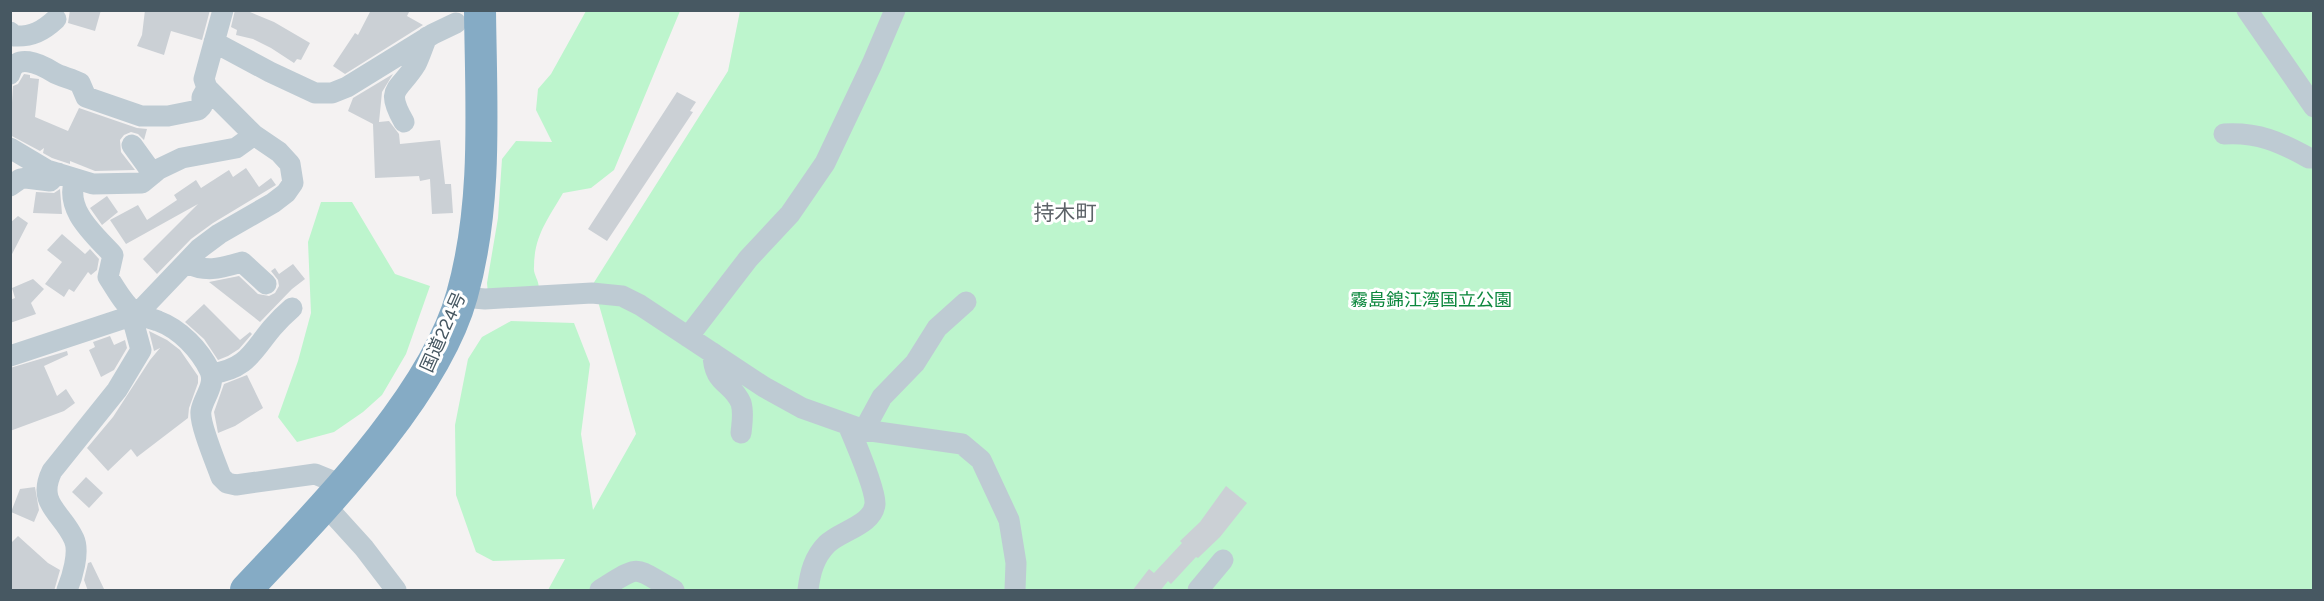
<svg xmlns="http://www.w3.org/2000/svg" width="2324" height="601" font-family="Figtree,'Noto Sans JP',sans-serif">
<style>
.green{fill:#bdf5cd}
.building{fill:#cbd0d5}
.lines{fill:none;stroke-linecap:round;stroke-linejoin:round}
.minor{stroke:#becbd3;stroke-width:21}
.highway{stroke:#85abc5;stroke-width:32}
.labels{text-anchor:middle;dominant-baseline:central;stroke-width:6;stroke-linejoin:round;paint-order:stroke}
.park-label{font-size:18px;fill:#0d883e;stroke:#fff}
.street-label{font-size:18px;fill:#475862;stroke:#fff}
.quarter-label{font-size:21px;fill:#5d6368;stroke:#fff}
</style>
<rect width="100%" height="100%" fill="#f4f2f2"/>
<path class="green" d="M586,11H680L614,170L591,188L563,193C548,219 534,236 534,267C533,275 539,279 539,290L488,294L487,283L498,218L502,159L516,141L552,142L536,110L538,89L551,74Z
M740,11H2313V590H548L565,559L493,561L476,552L456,495L455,425L468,359L482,337L511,321L574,323L590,364L581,434L593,510L636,434L593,284L728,71Z
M321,202H352L395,274L430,286L406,354L382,395L363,412L334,432L297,442L278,417L298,361L311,313L308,242Z"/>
<path class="building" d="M70,10H101L95,31L68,23Z
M145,10H210L202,40L171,31L164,55L137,46L142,35Z
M235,10H245L274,22L310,43L301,60L297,59L294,63L271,48L253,39L236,35L237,30L231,27Z
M371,10H410L407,16L423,25L345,74L333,66L355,33L358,35Z
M24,74L30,75V78L39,79L35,117L68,131L79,108L137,128L147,129L144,140L138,134L131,132L124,135L120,140L121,152L135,170L95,171L70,161V164L52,158L43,153L44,148L40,151L10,135L13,86L18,84Z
M393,74L382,92L379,122L389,121L399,134L400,144L440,140L445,184H451L453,213L432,214L430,179L420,181L419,176L375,178L373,124L348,111L353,98Z
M677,92L696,102L690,111L693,112L607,241L588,229Z
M246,168L259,187L271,178L276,185L213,223L191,239L157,274L143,259L198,204L126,244L110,220L138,205L147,220L177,200L174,195L196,180L201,188L229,170L233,177Z
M60,189L62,214L33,213L36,192L54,193Z
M107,196L118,212L102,225L90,208Z
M18,216L28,223L10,258V223Z
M62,234L85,254L90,249L99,259L97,270L91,275L88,272L74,292L69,289L64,297L45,284L62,262L47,250Z
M293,264L305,279L292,289L260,322L209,282L239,276L258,294L269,296L275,293L279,286L278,280L271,271L275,268L279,274Z
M33,279L44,289L31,303L36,314L10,323V300L15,298L12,288Z
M204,304L240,340L250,332L252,334L239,349L228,356L218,360L204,339L185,322Z
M149,331L167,340L180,350L198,376V383L189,408L188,418L137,457L131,449L108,471L87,448L113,417L150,360L160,348L154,351Z
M110,336L114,345L125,340L127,348L114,370L101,377L89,350L95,347L93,342Z
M67,351L68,355L44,366L57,396L66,389L75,403L64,411L10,431V368Z
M247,375L263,408L235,426L218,433L214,412L224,384Z
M86,477L103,493L89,508L72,492Z
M1226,486L1247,503L1220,537L1198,558L1196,557L1171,584L1168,581L1160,591H1132L1149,569L1154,573L1182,543L1180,541L1200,522Z
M35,487L39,510L34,522L11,512L20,489Z
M18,536L48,563L60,570L54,591H10V544Z
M91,562L105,591H88L84,580L88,563Z"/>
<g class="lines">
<path class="minor" d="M2247,10L2314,107
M10,32L14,36C32,37 43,31 56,19
M214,42L270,72L315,93H332L347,87L433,34L456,23
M10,74C15,52 40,64 53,72C61,77 71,78 80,83L86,97L141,116H168L198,110L202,106V97L207,88
M404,122C384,87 399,92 416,64C420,56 423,46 427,37
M2224,134C2258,132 2280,142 2309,158H2314
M132,145L153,174
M10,148L47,170L93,184L142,183L159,169L182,158L236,148L254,135
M75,179C64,210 94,234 113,255L108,277C116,289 124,305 136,313C142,317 151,318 158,321C180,329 200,350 210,371C216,385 203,398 201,411C199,423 216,463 221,477L227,483L236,485L315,474L342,485
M10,186L20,179L26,178L50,181L58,173
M186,263C207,273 221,268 242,262L266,284
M462,297L485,299L592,293L622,296L640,305L764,387L802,408L864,430L962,444L981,460L1009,520L1016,563L1015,590
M688,337L748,259L790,214L825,163L872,64L895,10
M713,353C713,385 732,381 741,403C744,413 742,423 741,433
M10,356L137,314L199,249L219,234L273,203L286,193L293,183L290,164L279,152L254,135L207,88L204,79L223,10
M211,374C247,369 252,352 272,328C278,321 285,314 292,308
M864,430L882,397L915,363L937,328L966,302
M324,504L364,548L396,590
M67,590C72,578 80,552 74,539C62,512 36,504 52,471L117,390L141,350L135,328L137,314
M600,590C643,563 632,567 674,590
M808,590C810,573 814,557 827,544C840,531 873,525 875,504C876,490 854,439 848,425
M1198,590L1223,560"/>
<path class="highway" d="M246,590C318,513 434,397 462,295C488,203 481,105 480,10"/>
</g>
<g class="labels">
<g class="park-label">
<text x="1431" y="300">霧島錦江湾国立公園</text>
</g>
<g class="street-label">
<text transform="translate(443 332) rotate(-66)">国道224号</text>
</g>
<g class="quarter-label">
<text x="1065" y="212">持木町</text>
</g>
</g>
<rect width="2324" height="601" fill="none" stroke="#475862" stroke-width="24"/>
</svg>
